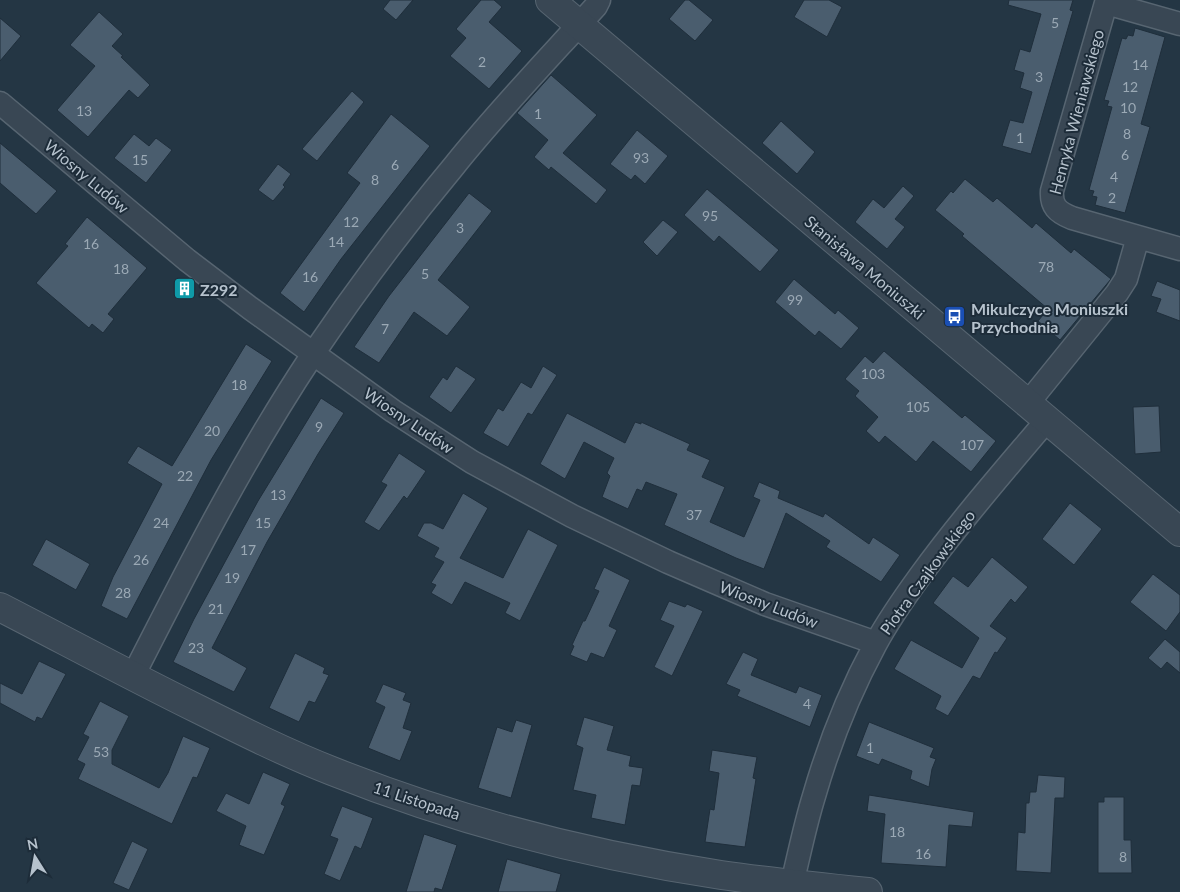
<svg xmlns="http://www.w3.org/2000/svg" width="1180" height="892" font-family="Lato,sans-serif">
<style>
.building{fill:#4a5d6e;stroke:#1f2e3b}
.lines{fill:none;stroke-linecap:round;stroke-linejoin:round}
.minor-casing{stroke:#576571;stroke-width:25}
.tertiary-casing{stroke:#576571;stroke-width:30}
.minor{stroke:#394754;stroke-width:22}
.tertiary{stroke:#394754;stroke-width:28}
.labels{text-anchor:middle;dominant-baseline:central;stroke-width:4;stroke-linejoin:round;paint-order:stroke}
.number-label{font-size:14px;fill:#9ba9b5}
.street-label{font-size:16px;fill:#b6c2cd;stroke:#1d2c39}
.poi-label{font-size:16px;font-weight:bold;fill:#b6c2cd;stroke:#1d2c39;text-anchor:start}
</style>
<rect width="100%" height="100%" fill="#243644"/>
<path class="building" d="M390,0H413L396,20L383,9Z
M481,0H494L502,7L489,22L522,51L489,89L450,56L466,38L456,29Z
M685,0H689L713,20L695,41L669,19Z
M804,0H829L842,7L827,37L794,17Z
M1009,0H1073L1070,10L1073,11L1031,154L1002,146L1010,120L1023,123L1032,92L1020,88L1024,73L1014,70L1020,49L1030,52L1041,14L1008,5Z
M99,12L123,34L112,46L123,56L121,57L150,85L138,98L129,90L88,137L57,110L95,66L70,45Z
M0,18L21,36L0,61Z
M1135,28L1165,37L1141,124L1150,127L1125,213L1095,205L1097,197L1092,196L1094,191L1089,190L1112,107L1107,106L1109,101L1104,100L1109,83L1122,38L1126,39L1128,35L1133,36Z
M551,75L597,115L563,153L607,190L596,204L551,167L549,170L534,157L548,140L517,113Z
M352,91L364,102L317,161L302,149Z
M391,114L430,146L341,259L304,312L280,293L360,183L347,173Z
M781,121L815,152L797,174L762,143Z
M637,130L668,156L645,184L635,175L631,180L610,164Z
M134,134L149,146L156,138L172,150L146,183L114,158Z
M0,143L57,191L36,214L0,183Z
M278,164L291,174L283,185L285,187L273,201L258,190Z
M965,179L993,202L997,198L1032,228L1036,223L1071,253L1074,249L1111,279L1060,340L1038,321L1048,309L962,236L964,234L935,210L951,191L953,193Z
M903,186L914,196L895,219L905,227L887,249L855,222L873,199L884,208Z
M707,189L779,250L760,272L719,236L714,242L684,215Z
M469,193L492,211L438,280L470,307L447,336L414,312L379,363L354,347L389,296Z
M87,217L147,268L108,314L114,319L103,333L92,324L89,328L36,283L68,246L65,244Z
M663,220L678,232L657,256L643,242Z
M794,279L835,314L838,310L859,328L841,349L819,331L815,336L775,302Z
M1157,281L1180,290V321L1156,312L1161,299L1151,296Z
M246,344L272,361L211,460L127,619L101,606L113,577L162,484L127,463L138,446L172,466Z
M884,351L962,418L965,415L996,441L971,472L933,441L916,462L885,436L879,443L866,431L878,417L855,396L859,391L845,379L865,356L873,363Z
M456,366L476,379L451,413L429,397L443,377L447,380Z
M543,366L557,375L532,415L528,413L508,447L483,433L498,408L503,411L521,382L531,388Z
M321,398L344,413L318,454L267,542L212,648L247,668L234,692L173,662L194,619L258,501Z
M1159,406L1161,452L1135,454L1133,407Z
M567,413L625,443L635,422L641,424V422L690,444L687,450L710,460L702,477L725,487L710,522L744,537L760,500L753,497L759,482L780,491L778,498L823,517L825,513L869,544L873,537L900,555L881,582L826,547L830,541L786,513L764,569L736,558L664,525L677,494L646,482L642,491L637,489L628,509L602,497L610,476L607,473L614,458L584,442L565,479L540,464Z
M399,453L426,471L407,499L404,496L379,531L364,522L387,485L381,482Z
M463,493L488,508L460,558L503,578L528,529L558,545L520,621L505,613L510,603L465,582L452,605L431,593L436,585L431,583L444,562L434,557L439,548L417,536L424,523H431L443,529Z
M1070,503L1102,529L1074,565L1042,539Z
M46,539L90,564L76,590L32,565Z
M992,557L1028,587L1015,603L1011,599L990,626L1007,638L997,653L995,652L980,679L973,676L948,716L935,709L941,696L894,669L911,640L962,668L979,638L933,603L953,576L968,587Z
M604,567L630,580L609,626L617,630L604,658L591,653L587,662L570,655L574,646L572,645L583,621H585L599,591L594,589Z
M1153,574L1180,595V612L1166,631L1130,602Z
M669,601L685,607L687,604L703,611L672,676L654,667L674,626L660,620Z
M1165,639L1180,652V673L1167,662L1161,669L1148,658Z
M743,652L758,659L751,675L796,693L799,686L822,695L810,727L737,696L740,690L726,684Z
M295,653L325,668L323,673L329,675L315,703L309,701L299,722L269,708Z
M39,661L66,674L42,719L37,717L35,722L0,703V683L22,694Z
M383,684L406,693L403,700L411,703L403,728L412,731L400,761L368,748L385,707L375,702Z
M100,701L129,716L112,750V764L159,788L168,773L183,736L210,748L197,778L193,777L172,824L78,779L85,764L77,760L89,737L83,734Z
M584,717L614,726L607,750L631,756L629,766L643,768L640,786L632,785L625,825L591,818L596,795L573,790L583,748L576,745Z
M516,720L532,725L511,798L478,788L497,727L512,732Z
M869,722L934,748L930,757L936,759L932,769L929,787L910,779L912,771L882,759L879,765L856,756Z
M712,750L757,757L753,778L756,779L745,847L705,842L710,809L714,810L719,773L709,771Z
M263,772L290,784L281,804L285,806L264,855L239,845L246,826L216,811L226,793L249,804Z
M1038,775L1065,777L1064,798H1055L1051,873L1016,871L1018,832L1025,833L1026,803H1029L1030,792H1036Z
M869,795L974,812L972,827L949,825L946,867L881,863L885,814L867,811Z
M1104,797H1124V840H1131L1132,873H1098V802H1104Z
M342,806L373,818L361,849L355,846L340,881L324,874L338,839L330,836Z
M424,834L457,845L442,890L435,888L434,892H406Z
M132,841L148,849L129,890L113,883Z
M507,859L561,874L556,892H498Z"/>
<g class="lines">
<defs>
<path id="minor" d="M1180,24L1106,3L1052,191C1051,206 1057,212 1072,218L1180,249
M0,103L187,260L250,308L393,411L472,462L572,516L668,562L765,604L876,643
M1028,403L1117,293L1126,279L1138,237
M133,676C189,566 245,456 313,354C357,289 404,226 454,166C498,111 548,59 596,6L599,0
M792,884C799,855 805,825 814,796C829,744 849,693 875,645C888,621 904,598 920,576C960,521 1004,471 1047,420"/>
<path id="tertiary" d="M550,0L1180,532
M0,607C66,641 131,676 198,709C242,731 286,753 332,771C455,820 590,855 721,875C770,882 819,887 868,892"/>
</defs>
<use href="#minor" class="minor-casing"/>
<use href="#tertiary" class="tertiary-casing"/>
<use href="#minor" class="minor"/>
<use href="#tertiary" class="tertiary"/>
</g>
<defs>
<symbol id="building-square" viewBox="-11 -11 22 22"><rect x="-9" y="-9" width="18" height="18" rx="4" fill="#0f9aa8" stroke="#1d2c39"/><path d="M-4-6H4V6H1V3H-1V6H-4ZM-2.5-4.3h1.7v1.8h-1.7ZM.8-4.3h1.7v1.8H.8ZM-2.5-1h1.7V.8h-1.7ZM.8-1h1.7V.8H.8Z" fill="#fff"/></symbol>
<symbol id="bus-square" viewBox="-11 -11 22 22"><rect x="-9" y="-9" width="18" height="18" rx="4" fill="#1a4fb4" stroke="#1d2c39"/><path d="M-5-6H5V4H4V6H2V4H-2V6H-4V4H-5ZM-3.5-4V0h7V-4ZM-3.5 1.2v1.5H-2V1.2ZM2 1.2v1.5H3.5V1.2Z" fill="#fff"/></symbol>
</defs>
<g fill-rule="evenodd">
<use href="#building-square" x="172" y="276" width="25" height="25"/>
<use href="#bus-square" x="942" y="304" width="25" height="25"/>
</g>
<g class="labels">
<g class="number-label">
<text x="1055" y="22">5</text>
<text x="482" y="61">2</text>
<text x="1140" y="64">14</text>
<text x="1039" y="76">3</text>
<text x="1130" y="86">12</text>
<text x="1128" y="107">10</text>
<text x="84" y="110">13</text>
<text x="538" y="113">1</text>
<text x="1127" y="133">8</text>
<text x="1020" y="137">1</text>
<text x="1125" y="154">6</text>
<text x="641" y="157">93</text>
<text x="140" y="159">15</text>
<text x="395" y="164">6</text>
<text x="1114" y="176">4</text>
<text x="375" y="179">8</text>
<text x="1112" y="197">2</text>
<text x="710" y="215">95</text>
<text x="351" y="221">12</text>
<text x="460" y="227">3</text>
<text x="336" y="241">14</text>
<text x="91" y="243">16</text>
<text x="1046" y="266">78</text>
<text x="121" y="268">18</text>
<text x="425" y="273">5</text>
<text x="310" y="276">16</text>
<text x="795" y="299">99</text>
<text x="385" y="328">7</text>
<text x="873" y="373">103</text>
<text x="239" y="384">18</text>
<text x="918" y="406">105</text>
<text x="319" y="426">9</text>
<text x="212" y="430">20</text>
<text x="972" y="444">107</text>
<text x="185" y="475">22</text>
<text x="278" y="494">13</text>
<text x="694" y="514">37</text>
<text x="161" y="522">24</text>
<text x="263" y="522">15</text>
<text x="248" y="549">17</text>
<text x="141" y="559">26</text>
<text x="232" y="577">19</text>
<text x="123" y="592">28</text>
<text x="216" y="608">21</text>
<text x="196" y="647">23</text>
<text x="807" y="703">4</text>
<text x="870" y="747">1</text>
<text x="101" y="751">53</text>
<text x="897" y="831">18</text>
<text x="923" y="853">16</text>
<text x="1123" y="856">8</text>
</g>
<g class="street-label">
<text transform="translate(1076 112) rotate(-75)">Henryka Wieniawskiego</text>
<text transform="translate(87 176) rotate(40)">Wiosny Ludów</text>
<text transform="translate(865 267) rotate(40)">Stanisława Moniuszki</text>
<text transform="translate(409 420) rotate(34)">Wiosny Ludów</text>
<text transform="translate(927 572) rotate(-54)">Piotra Czajkowskiego</text>
<text transform="translate(769 604) rotate(21)">Wiosny Ludów</text>
<text transform="translate(417 800) rotate(18)">11 Listopada</text>
</g>
<g class="poi-label">
<text x="200" y="289">Z292</text>
<text x="971" y="308">Mikulczyce Moniuszki<tspan x="971" dy="18">Przychodnia</tspan></text>
</g>
</g>
<g transform="translate(35 857) rotate(349)" stroke="#1d2c39" stroke-width="4" paint-order="stroke">
<path d="M0-4L9 19L0 12L-9 19Z" fill="#b6c2cd"/>
<text y="-8" font-size="14" font-weight="bold" text-anchor="middle" fill="#b6c2cd">N</text>
</g>
</svg>
